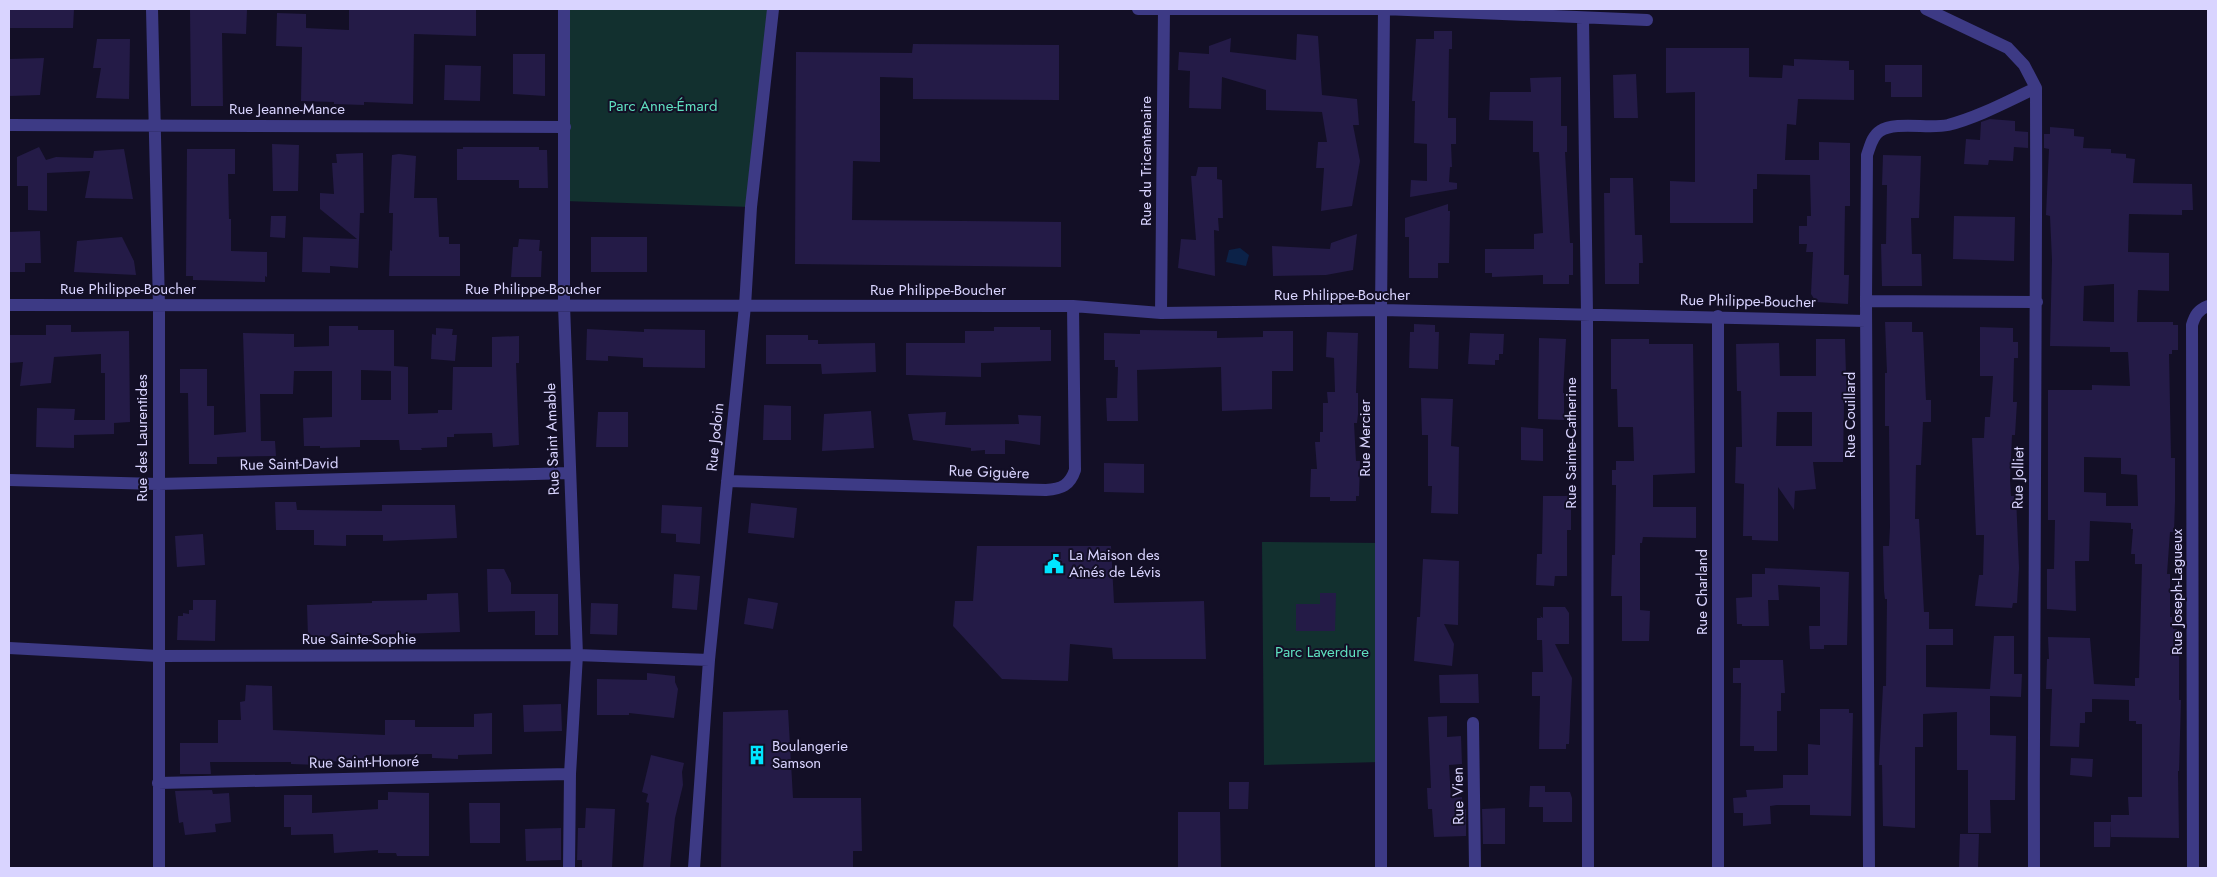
<svg xmlns="http://www.w3.org/2000/svg" width="2217" height="877" font-family="Jost,sans-serif">
<style>
.green{fill:#12302f}
.water{fill:#0c2248}
.building{fill:#241b47;fill-rule:evenodd}
.lines{fill:none;stroke-linecap:round;stroke-linejoin:round}
.street{stroke:#3d3a85;stroke-width:12}
.labels{text-anchor:middle;dominant-baseline:central;stroke-width:4;stroke-linejoin:round;paint-order:stroke}
.park-label{font-size:15px;fill:#5fe0c0;stroke:#130f26}
.street-label{font-size:15px;fill:#d9d4ff;stroke:#130f26}
.poi-label{font-size:15px;fill:#d9d4ff;stroke:#130f26;text-anchor:start}
</style>
<rect width="100%" height="100%" fill="#130f26"/>
<path class="green" d="M564,9H773L751,207L564,201Z
M1262,542L1381,543V762L1264,765Z"/>
<path class="water" d="M1240,248L1249,255L1246,266L1226,262L1229,250Z"/>
<path class="building" d="M9,9H74L73,28H9Z
M238,9L247,10L246,34L222,33L223,106H191L190,10Z
M349,9L476,10V36L414,34L413,104L364,102V105L334,104V102L301,101L302,47L276,46L277,13L306,14V28L349,30Z
M1434,31H1452V49H1449L1448,118H1456V144H1451L1452,167H1450L1449,182L1457,183V189L1410,197L1411,180L1427,181V144L1414,143L1415,101H1412L1416,39H1434Z
M1297,34L1318,36L1322,95L1357,99L1359,125H1353L1360,161L1352,206L1321,211L1324,168H1316L1318,142H1327L1322,112L1266,110V90L1222,77L1221,109L1189,108L1190,71L1178,70L1179,52L1209,54V46L1231,38L1230,52L1296,60Z
M97,39H130L129,99L96,98L101,68H93Z
M913,44L1059,45V100L913,99V78L880,77V162L853,161L852,220L1061,222V267L795,264L796,52L912,53Z
M1666,48H1749V77L1782,78L1783,65L1794,66V59L1849,61V70H1854V100L1798,99L1796,125L1787,124L1785,160H1819V142L1850,143V206H1845L1844,275H1849L1848,304L1816,302L1811,294L1813,252H1806L1807,244H1799V226H1807V216H1811L1810,175L1757,174V189H1753V223H1670V181L1695,182V92L1666,93Z
M513,54H545V96L513,94Z
M44,58L40,95L9,96V59Z
M445,65L481,66L480,101L444,100Z
M1885,65H1922V97H1891V82H1885Z
M1636,74L1638,118H1614L1613,75Z
M1561,77V126H1567V152H1565L1570,243H1573V275H1569V284H1543V275L1492,277V273H1485V249H1534V234L1543,233L1539,152H1533V121L1489,120L1490,92H1531L1530,78Z
M1990,119L2015,121V131L2028,132V148L2014,147L2013,161L1989,160L1988,165L1964,164L1966,139L1980,140L1981,122Z
M2050,127L2074,129V136L2084,137L2083,148L2111,149V153L2126,154V158L2135,159L2133,183L2192,184L2193,210H2182V215L2129,214L2128,252L2169,253V291L2138,290L2137,322H2173V325H2178V350H2172V354H2169L2171,458H2175V502L2174,532H2170L2167,574H2170V617H2172L2173,629H2177L2179,657V700H2181L2179,771H2178L2179,838L2111,837V815H2129L2128,797H2142V724H2136V721H2129V700L2092,699V712H2085V723H2080L2079,747L2050,746L2052,689H2046L2047,659H2049L2048,637L2090,638L2094,684L2135,686V678H2139L2142,564H2135V554H2131L2133,529H2131V523L2090,521L2089,561H2075L2076,611L2047,609V569H2054L2055,520H2048V390H2092V385L2130,386L2128,352H2110V347L2050,346L2052,260L2050,216L2046,215L2049,149L2044,148V134H2050ZM2114,284V322L2083,321L2084,286ZM2084,457L2121,458V474L2137,475L2138,506H2106V493L2084,492Z
M272,144L299,145L298,191H273Z
M39,147L46,160L56,157L93,158L94,151L124,149L133,199L85,198L90,171L47,173V211L28,210V186H17V157Z
M463,147H539V150H547L548,188H519V180H457V149H463Z
M187,149H235V174H228L229,219H231V251L267,252V277L265,276V282L193,280V276H186Z
M363,153L364,213H360L358,268L330,266V273L302,272L303,237L357,239L320,209V193L334,194L332,163H337L336,154Z
M399,154L416,156L414,198H437L439,237H449V244H460V276H389L390,250L392,251L393,213H389L392,155Z
M1883,155L1921,156L1919,218H1911L1912,254H1921L1922,286H1882L1881,244H1886L1887,185H1882Z
M1198,167H1217V179L1222,180L1223,218H1218L1219,231L1214,230L1215,276L1178,268L1181,239L1196,240L1191,176H1196Z
M1610,178H1633L1635,235H1642L1643,263H1639V284H1605L1604,193H1610Z
M1448,204V211H1450L1449,263H1438V278H1409V237H1405V218Z
M271,216H286L285,238L270,237Z
M1954,216L2015,217L2014,261L1953,259Z
M40,231L41,263H25V272H9V232Z
M1357,234L1353,270L1326,275L1273,276L1272,246L1330,249L1331,243Z
M122,237L134,261L136,275L74,272L77,241Z
M591,237H647V272H591Z
M519,239L540,240L539,251H542L541,277H511L513,247H518Z
M1885,322H1912V332H1923L1926,400H1931V422H1923L1921,465H1916L1915,519H1919L1924,612H1929V629H1953V645H1926V687L1990,689L1994,636H2014V674H2022L2021,697L1990,696V735L2016,736L2015,800H1990L1991,833H1968V770H1957V712L1923,714V747H1915V828L1883,826L1882,765H1879L1883,686H1886L1887,599H1885L1884,591L1883,546H1889L1890,527L1889,426H1885V373H1887Z
M1414,324L1435,325V332H1439L1438,369L1409,368L1410,332H1414Z
M46,325H71V332L129,331L130,422L114,423V434L74,435V448L36,447L37,408L75,409L74,420H105V373H101V354L54,357L51,383L20,386L23,362L9,363V335H46Z
M329,326H358V330H394V366L408,367V414L438,413V410H452L453,367H492V337L519,336V363H516L519,445L493,447L492,433L454,434V437H447V447L421,448L422,450H400L399,440H360V447L320,448V446H304L303,418L332,417V371H294L293,394H260L261,441H275L276,456L217,457V464H189L188,393H180V369H207V406H214V435L246,432L243,333L294,334V347L329,346ZM361,370L391,371V400H361Z
M994,327H1040V330H1051V361L981,363V377L906,375V343H965V331H994Z
M1980,327L2013,328V342H2018V358H2014L2013,402H2017L2015,435H2012L2010,480L2011,496H2016L2019,568L2017,603H2013L2012,608L1975,606L1979,575H1983L1984,535H1976L1972,438H1984L1985,417H1990L1993,376H1980Z
M436,328L453,329L452,335H457L455,361L431,359L432,334L436,335Z
M587,329L644,332V329L705,330V368L643,367V358L608,356V361L586,360Z
M1140,330L1217,331V338L1263,337V331H1293V371H1272V409L1222,411L1221,367L1137,370L1138,421H1107L1106,398H1117L1118,367H1115V360H1104V333L1140,334Z
M1327,332L1358,333L1356,393H1358V414L1357,423H1354L1356,461H1360L1359,496H1356V501H1330V497H1310L1311,469H1317L1315,442H1320V432H1323V403H1328L1327,392H1335L1334,358L1326,357Z
M1470,333L1504,334L1503,354H1499V360H1495V365L1468,364Z
M766,335H808V340H818V344L875,343L876,372L822,374L821,364H766Z
M1539,338L1566,339L1563,393H1564V420L1538,419Z
M1611,339H1649V344H1693L1695,473L1653,475V507H1696V538L1643,537L1642,543H1640V610L1650,611L1649,641H1622V596H1611L1612,555H1615L1616,485H1612V470H1616V461H1634L1633,427H1618L1617,389H1611Z
M1816,339H1845L1846,375H1852L1853,403L1844,404L1843,462H1813L1816,489L1795,491L1794,510L1778,487V541L1752,540V536H1743L1744,484L1735,483L1736,447H1742L1741,391H1737L1736,344L1779,343L1780,376H1816ZM1777,412H1812V446H1776Z
M1421,398L1453,399L1451,446L1459,447L1458,514L1431,513L1432,486H1428V435H1422Z
M764,405L791,406V440H763Z
M871,411L874,448L822,451L824,414Z
M598,412H628V447H596Z
M946,412L945,425L1019,424L1018,415L1041,416L1040,445L1005,440V454H985V450L971,451V448L913,440L908,414Z
M1521,427L1543,429V461L1521,460Z
M1104,463L1144,464V493L1104,492Z
M1543,496H1570L1571,502V530H1567V576H1555L1554,586L1536,585L1537,554H1542Z
M275,502H296L297,510L382,511V505H455L457,538L383,541V535H346V546L314,545V530H276Z
M751,503L797,508L794,538L748,533Z
M662,505L702,507L700,544L676,542V534L661,533Z
M203,534L205,565L177,567L175,536Z
M977,546H1111L1114,603L1204,601L1206,659H1113L1112,648L1070,644L1068,681L1002,679L953,626L955,601H973Z
M1423,559L1459,561L1458,625L1444,624L1454,644L1452,666L1414,661L1417,617H1420Z
M1765,568L1849,572L1847,645H1824V649H1810L1809,626H1820V587L1778,585L1779,600H1768L1769,626H1742V624H1737L1736,598L1752,597V574H1765Z
M487,569H504L511,583V594H558V635H535V611L488,612Z
M674,574L700,576L697,610L672,608Z
M458,593L460,632L308,637L307,605L372,603V601L427,600V594Z
M1320,593H1336L1335,631H1296V604H1320Z
M748,598L778,603L773,629L744,624Z
M193,600H216L215,641L177,640L178,616H183V613L189,614V610H193Z
M591,603L618,604L617,635L590,634Z
M1543,607H1565L1569,613V644H1555L1572,678L1569,744H1566V749H1539L1540,696H1532V672H1543L1542,640H1537V618H1541L1540,616L1543,618Z
M1740,660H1783L1785,693H1781V711H1777V751H1754V746H1740L1741,683H1733V668H1740Z
M647,673L675,676V682L678,689L674,718L629,713V715H597V679L647,680Z
M1478,674L1479,703H1440L1439,675Z
M246,685L272,686L273,730L385,735V720H415V727H474V714L492,713V754L458,755V759L432,758V754L366,755V762L319,761V765L291,764V762H210L211,774H180V743H218V720H241L240,702L245,701Z
M561,704L562,731L524,732L523,705Z
M1820,709H1849V713H1853L1851,816L1810,815V805H1777L1770,806L1771,824L1743,826V813H1734L1733,798L1747,797L1746,790L1783,788V775H1808V744L1820,745Z
M788,710L793,798H861L862,851H853V868H721L723,712Z
M1447,716V737L1461,736L1462,764L1449,765L1451,798L1462,797L1463,809H1466V836L1434,837L1432,809H1428L1427,788H1431L1428,717Z
M651,755L684,763L682,772L683,785L675,818L670,868H643L649,803L646,802L648,794L642,792Z
M2071,758L2093,759L2092,777L2070,775Z
M1229,782H1249L1248,809H1229Z
M1530,786H1545V792H1570L1572,798V822H1543V807H1529Z
M212,790L213,794L229,793L231,822L215,824L216,832L185,835L183,822L179,823L175,791Z
M388,792L429,793V856H397L396,853H378V850L334,853L333,834L291,835V827H284V795H312V813L378,809V800H388Z
M469,803H500V843H470Z
M586,808L615,809L612,868H582V860H577L578,828H585Z
M1505,808V844H1483L1482,809Z
M1178,812H1220L1221,868H1178Z
M2094,822H2111L2110,847H2094Z
M561,828V860L526,861L525,829Z
M1960,834H1979L1978,868L1959,867Z"/>
<g class="lines">
<path class="street" d="M152,9L159,306V868
M564,9V305L577,655L570,774L569,868
M1138,9H1384L1647,20
M1926,9L2008,48L2024,65L2036,88C2037,348 2033,608 2034,868
M1583,18L1587,314L1588,868
M9,125L565,127
M1866,301L2037,302
M9,305L1073,306L1161,313L1381,310L1866,321
M1161,313L1164,9
M9,480L158,484L570,473
M727,481L1046,490C1062,489 1070,485 1075,470L1073,306
M9,648L158,656L577,655L709,660
M1473,723L1475,868
M158,783L570,774
M694,868L709,660L745,306L751,207L773,9
M1381,868V310L1384,9
M1718,868V316
M1869,868L1866,301L1867,155C1870,147 1872,136 1880,131C1895,121 1929,129 1948,125C1979,117 2008,101 2036,88
M2193,868L2192,325C2195,315 2198,310 2208,306"/>
</g>
<defs>
<symbol id="civic-bare" viewBox="-9 -9 18 18"><path d="M-.6-6.5H3V-4.5H.6V-3L4-1V1h2V6H-6V1h2V-1L-.6-3ZM-1.2 2.5V6h2.4V2.5Z" fill="#00e5ff" stroke="#130f26" stroke-width="2.5" paint-order="stroke"/></symbol>
<symbol id="building-bare" viewBox="-9 -9 18 18"><path d="M-4-6H4V6H1V3H-1V6H-4ZM-2.5-4.3h1.7v1.8h-1.7ZM.8-4.3h1.7v1.8H.8ZM-2.5-1h1.7V.8h-1.7ZM.8-1h1.7V.8H.8Z" fill="#00e5ff" stroke="#130f26" stroke-width="2.5" paint-order="stroke"/></symbol>
</defs>
<g fill-rule="evenodd">
<use href="#civic-bare" x="1040" y="550" width="28" height="28"/>
<use href="#building-bare" x="743" y="741" width="28" height="28"/>
</g>
<g class="labels">
<g class="park-label">
<text x="663" y="106">Parc Anne-Émard</text>
<text x="1322" y="652">Parc Laverdure</text>
</g>
<g class="street-label">
<text x="287" y="109">Rue Jeanne-Mance</text>
<text transform="translate(1146 161) rotate(-90)">Rue du Tricentenaire</text>
<text x="128" y="289">Rue Philippe-Boucher</text>
<text x="533" y="289">Rue Philippe-Boucher</text>
<text x="938" y="290">Rue Philippe-Boucher</text>
<text x="1342" y="295">Rue Philippe-Boucher</text>
<text transform="translate(1748 301) rotate(1)">Rue Philippe-Boucher</text>
<text transform="translate(1850 415) rotate(-90)">Rue Couillard</text>
<text transform="translate(715 437) rotate(-84)">Rue Jodoin</text>
<text transform="translate(142 438) rotate(-90)">Rue des Laurentides</text>
<text transform="translate(1365 438) rotate(-90)">Rue Mercier</text>
<text transform="translate(552 439) rotate(-92)">Rue Saint Amable</text>
<text transform="translate(1571 443) rotate(-90)">Rue Sainte-Catherine</text>
<text transform="translate(289 464) rotate(-1)">Rue Saint-David</text>
<text transform="translate(989 472) rotate(2)">Rue Giguère</text>
<text transform="translate(2018 478) rotate(-89)">Rue Jolliet</text>
<text transform="translate(1702 592) rotate(-90)">Rue Charland</text>
<text transform="translate(2177 592) rotate(-90)">Rue Joseph-Lagueux</text>
<text x="359" y="639">Rue Sainte-Sophie</text>
<text transform="translate(364 762) rotate(-1)">Rue Saint-Honoré</text>
<text transform="translate(1458 796) rotate(-91)">Rue Vien</text>
</g>
<g class="poi-label">
<text x="1069" y="555">La Maison des<tspan x="1069" dy="17">Aînés de Lévis</tspan></text>
<text x="772" y="746">Boulangerie<tspan x="772" dy="17">Samson</tspan></text>
</g>
</g>
<rect width="2217" height="877" fill="none" stroke="#d9d4ff" stroke-width="20"/>
</svg>
